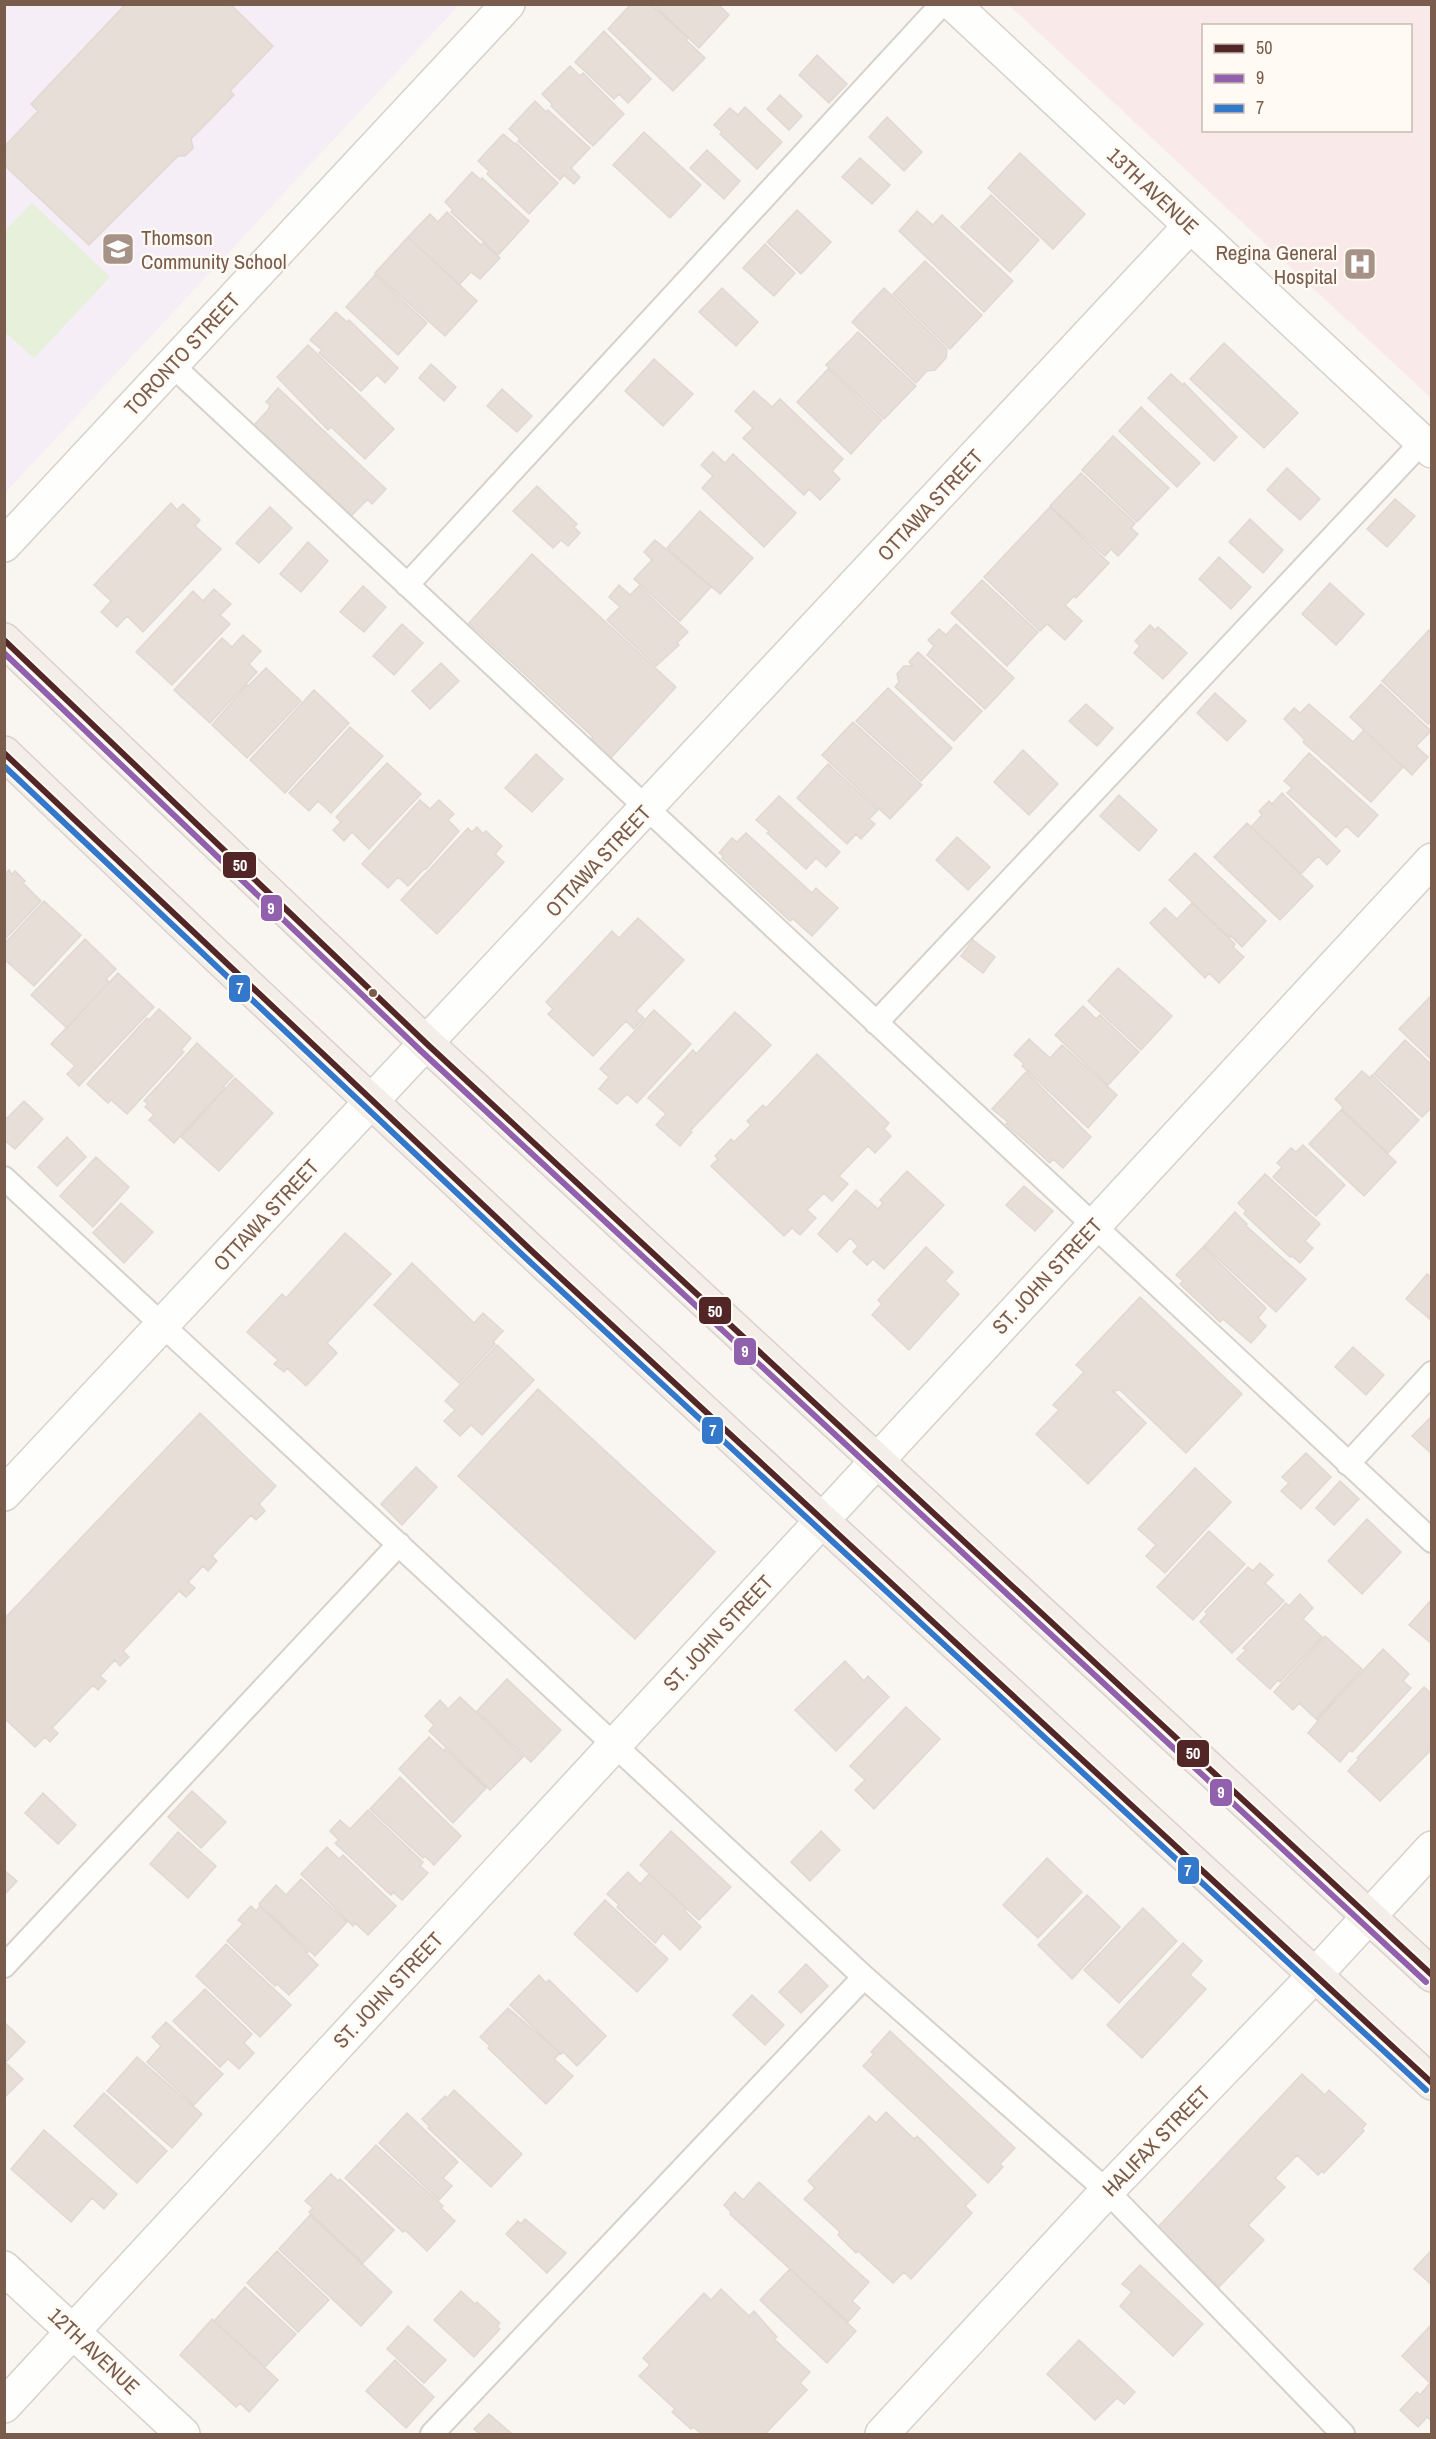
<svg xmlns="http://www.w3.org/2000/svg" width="1436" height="2439" font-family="'Archivo Narrow',sans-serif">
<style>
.education{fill:#f6eef6}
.medical{fill:#fae9e9;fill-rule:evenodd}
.green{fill:#e7f0db}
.building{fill:#e6ded7;stroke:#e2d8d2;stroke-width:1.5}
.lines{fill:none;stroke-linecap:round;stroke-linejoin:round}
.lane-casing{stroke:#d7d1cb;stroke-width:26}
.street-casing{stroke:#d7d1cb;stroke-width:36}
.primary-casing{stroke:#dad1cc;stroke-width:36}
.lane{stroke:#fefefd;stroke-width:22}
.street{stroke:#fefefd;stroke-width:33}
.primary{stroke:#f3eee8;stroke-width:33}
.bus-1-casing{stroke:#fffaf3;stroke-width:10}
.bus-2-casing{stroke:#fffaf3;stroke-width:10}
.bus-3-casing{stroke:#fffaf3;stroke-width:10}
.bus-1{stroke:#522626;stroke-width:6}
.bus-2{stroke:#9161ad;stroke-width:6}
.bus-3{stroke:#3478cb;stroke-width:6}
.bus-dot{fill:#7a5c4d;stroke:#fffaf3;stroke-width:2}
.labels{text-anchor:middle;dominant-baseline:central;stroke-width:4.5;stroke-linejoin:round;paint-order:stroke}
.street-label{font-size:21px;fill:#7a5c4d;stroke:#fffaf3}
.poi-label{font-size:21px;fill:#7a5c4d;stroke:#fffaf3;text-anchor:start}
.line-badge{stroke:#fffaf3;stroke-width:2}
.badge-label{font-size:16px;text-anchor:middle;font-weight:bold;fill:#fff}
</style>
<rect width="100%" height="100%" fill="#f9f5f0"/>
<path class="education" d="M5,5H459L5,493Z"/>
<path class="medical" d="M1009,5H1431V398ZM1204,26H1410V130H1204Z"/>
<path class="green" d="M32,203L110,277L34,358L4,331L5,231Z"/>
<path class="building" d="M120,4H230L273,46L230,91L234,95L191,139L193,148L185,156H178L89,245L4,165V147L38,111L31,104L123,7Z
M631,4H650L688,38L686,40L705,58L673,91L608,29Z
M653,4H718L729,15L699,48Z
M604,31L651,79L628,103L619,94L614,99L575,62Z
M817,55L847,84L829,103L799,75Z
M570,66L580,76L583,73L624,114L593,146L551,106L552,104L542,94Z
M780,95L802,116L789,130L767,109Z
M535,101L546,112L548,110L590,148L571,168L580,177L574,184L564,175L560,180L518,141L520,139L509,129Z
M745,107L782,142L757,169L720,134L722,132L714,125L730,108L738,115Z
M887,117L922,152L904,171L869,137Z
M644,132L701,185L670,218L613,165Z
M503,134L515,144L516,143L558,183L529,214L487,174L489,171L478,161Z
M707,150L740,181L724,199L690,168Z
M1020,153L1085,214L1053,249L988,188Z
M860,158L890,185L872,204L842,177Z
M472,172L481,180L482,178L529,221L498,255L451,212L453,210L445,202Z
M991,195L1039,240L1010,272L961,227Z
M797,210L831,242L801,274L767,242Z
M917,211L933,225L942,215L1013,281L984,312L899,231Z
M447,212L481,245L483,243L500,258L480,279L471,272L459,285L408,237L430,214L438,222Z
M408,237L477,301L445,336L375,273Z
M765,244L795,273L774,296L743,268Z
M925,261L982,315L950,349L893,294Z
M375,275L427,323L398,355L346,307Z
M722,288L758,322L736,346L699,312Z
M884,288L947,349L946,358L935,370L927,371L916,383L852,322Z
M336,312L347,322L349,320L398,368L385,383L377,375L361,391L319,353L322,350L310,340Z
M858,332L916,386L884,419L826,365Z
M1224,343L1298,413L1264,448L1190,379Z
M308,345L394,429L365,459L331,427L328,430L277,377Z
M654,359L693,394L663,426L625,391Z
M431,364L456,387L444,401L419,378Z
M828,369L882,420L851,454L797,402Z
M1171,374L1183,385L1184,383L1237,437L1214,461L1148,398Z
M278,388L386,489L372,504L368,500L365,502L351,516L254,425L268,410L270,405L266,402Z
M502,389L532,416L517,432L487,406Z
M754,391L772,407L780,399L843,459L832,471L840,479L820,500L809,489L804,495L743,438L753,428L735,411Z
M1141,407L1200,463L1177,487L1119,431Z
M1113,436L1169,488L1137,522L1082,470Z
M713,452L725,463L733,454L796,513L764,547L702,488L713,476L701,465Z
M1287,468L1320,499L1300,520L1267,490Z
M1081,473L1135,523L1131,528L1138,534L1118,556L1111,549L1105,556L1050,506Z
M537,486L577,524L574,527L580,533L568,546L561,540L553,548L513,511Z
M1395,499L1415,516L1387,547L1367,529Z
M171,503L177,510L183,504L200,520L195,526L221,549L143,632L127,616L117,627L101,612L111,601L94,585Z
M270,507L292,528L259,563L236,543Z
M1050,507L1109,563L1076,598L1074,596L1065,605L1082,621L1065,640L1047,624L1040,631L984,577Z
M700,511L753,558L720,594L667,548Z
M1250,519L1283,550L1263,573L1229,542Z
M655,540L711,587L680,621L634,579L652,560L644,552Z
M308,542L328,561L301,592L280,574Z
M532,554L676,687L609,760L588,742L593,737L469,623Z
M1219,557L1251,587L1231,609L1199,579Z
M982,580L1038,632L1007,666L951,613Z
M1330,583L1364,614L1336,645L1302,614Z
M619,585L630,595L639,586L688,632L677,643L679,645L656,666L607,620L620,607L609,597Z
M363,586L386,607L364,632L340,612Z
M214,589L231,604L220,615L230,624L172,685L136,652L193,591L203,601Z
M402,624L423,643L394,675L373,656Z
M956,624L1014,678L985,709L927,655L934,646L928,640L939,629L946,635Z
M1150,625L1155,630L1158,627L1187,653L1163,679L1134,653L1140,646L1135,641Z
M1429,630L1432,632V720L1428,724L1382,681Z
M243,635L261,651L249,664L257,672L210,723L174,690L222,638L232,647Z
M918,652L982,711L954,741L895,687L899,682L897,674L904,666H913L909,662Z
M441,663L459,681L430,709L412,691Z
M266,668L301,701L247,758L212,725L247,685L248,686Z
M1381,684L1431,731L1416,746L1428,757L1412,775L1350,717Z
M888,688L952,748L921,781L856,721Z
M314,690L349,723L285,793L250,760Z
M1215,693L1246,721L1227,741L1197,713Z
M1086,704L1113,728L1097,746L1069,721Z
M1309,704L1353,742L1364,730L1403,767L1371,802L1303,742L1305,740L1284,719L1294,708L1300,713Z
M853,722L922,785L890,819L822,755Z
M350,727L383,756L331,813L318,801L309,811L289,793Z
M1023,750L1058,784L1029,815L994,782Z
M1309,753L1378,815L1358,837L1346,826L1336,837L1287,793L1292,788L1284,781Z
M536,754L563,779L532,812L505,788Z
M387,763L421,794L369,849L352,832L344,841L333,830L341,822L336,817Z
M828,764L878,810L869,819L875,824L861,839L856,834L847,844L797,798Z
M1282,793L1340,851L1327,865L1318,856L1301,874L1251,827L1262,815L1259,811L1269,801L1272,804Z
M1119,795L1157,830L1139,851L1100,816Z
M779,796L840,852L826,867L816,858L806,869L767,833L769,831L756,820Z
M420,800L430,809L439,800L454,814L448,820L459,831L426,869L425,868L408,886L398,877L388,888L362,864Z
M1247,823L1313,886L1280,920L1214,857Z
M477,827L483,834L486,831L502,846L495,854L504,862L437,934L401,900L468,828L472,832Z
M746,833L812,893L816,888L838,908L812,936L793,919L790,921L722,858L723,856L719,853L732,838L737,842Z
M957,837L990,867L968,890L936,860Z
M1195,853L1266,921L1242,947L1231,936L1230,938L1169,880Z
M9,870L12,875L15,871L25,881L23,883L41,901L4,940V875Z
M44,901L81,935L34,986L4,959V944Z
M1192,903L1235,944L1233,947L1244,957L1219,983L1209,973L1205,978L1150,923L1165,908L1177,919Z
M638,918L684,960L636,1011L644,1018L634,1029L626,1021L593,1056L548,1014L553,1009L546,1002L612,931L619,938Z
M85,939L116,969L106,979L109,982L67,1028L31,995Z
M973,940L995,957L983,973L961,956Z
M1118,968L1172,1016L1141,1050L1088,1001Z
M118,973L154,1007L79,1086L67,1074L75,1066L51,1044Z
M1430,997L1432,998V1060L1399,1029Z
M1083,1006L1096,1019L1100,1015L1139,1052L1108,1085L1055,1035Z
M159,1009L191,1038L181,1050L184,1052L127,1114L111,1100L108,1103L87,1084L147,1018L149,1020Z
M654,1010L691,1044L637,1103L627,1094L617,1104L599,1089L609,1077L600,1069Z
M735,1012L771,1045L690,1131L692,1132L680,1146L656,1125L666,1114L648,1098L693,1050L696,1054Z
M1029,1039L1050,1058L1062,1045L1117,1095L1088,1128L1022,1066L1024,1064L1014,1055Z
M1405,1040L1432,1065V1107L1422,1117L1374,1074Z
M197,1043L233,1076L223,1087L225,1088L174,1143L149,1120L154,1115L145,1107L148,1104L144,1101Z
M817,1054L889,1123L884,1129L891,1136L875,1153L868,1146L839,1176L848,1184L832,1201L824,1193L807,1210L816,1218L800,1235L792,1228L784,1236L711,1166L718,1159L715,1156L731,1139L734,1142L751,1125L747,1121L763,1105L766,1108Z
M1362,1071L1370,1078L1372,1075L1419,1120L1388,1153L1342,1109L1343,1107L1335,1099Z
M1026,1072L1091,1137L1063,1168L1053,1159L1050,1163L1006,1124L1008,1122L992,1109Z
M235,1078L273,1113L219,1171L181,1137Z
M24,1101L43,1119L15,1149L4,1140V1121Z
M1341,1110L1396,1162L1364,1196L1309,1144Z
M67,1137L86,1157L57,1186L38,1167Z
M1303,1145L1345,1185L1316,1216L1273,1177L1282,1167L1277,1163L1291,1148L1296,1152Z
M96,1157L129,1187L93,1227L60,1196Z
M907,1171L944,1205L884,1269L873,1259L867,1265L853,1252L858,1246L850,1238L837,1252L818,1234L856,1190L878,1209L883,1203L880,1200Z
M1265,1174L1320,1224L1305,1241L1313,1248L1300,1263L1292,1256L1290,1257L1244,1214L1246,1211L1238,1203Z
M1024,1186L1053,1211L1035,1231L1006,1205Z
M121,1203L153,1232L124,1263L93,1233Z
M1235,1212L1247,1224L1245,1225L1306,1279L1276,1312L1204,1246Z
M345,1233L391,1274L327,1343L337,1353L306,1386L287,1368L284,1372L274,1364L278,1360L247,1332L282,1294L286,1298Z
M926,1247L953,1272L945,1281L959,1294L909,1350L872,1315L882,1304L878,1300Z
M1203,1247L1266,1308L1258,1318L1266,1326L1251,1343L1223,1319L1220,1322L1180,1284L1183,1281L1176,1275Z
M412,1263L474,1323L483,1313L503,1331L493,1342L495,1344L459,1383L374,1305Z
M1427,1274L1432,1278V1321L1406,1299Z
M1140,1297L1242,1394L1186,1453L1120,1390L1113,1391L1146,1423L1088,1484L1036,1434L1059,1410L1053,1405L1084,1372L1076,1365Z
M497,1345L534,1380L482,1435L471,1425L460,1436L444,1421L455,1410L445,1401Z
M1353,1347L1384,1375L1366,1395L1335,1367Z
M538,1389L715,1552L635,1639L458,1476Z
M200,1413L276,1486L259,1504L265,1511L256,1520L251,1515L212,1556L217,1561L208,1571L203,1566L188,1582L195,1588L186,1597L179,1591L123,1651L129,1657L120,1666L115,1660L100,1676L106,1681L98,1690L93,1685L52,1728L58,1733L50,1742L45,1737L35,1747L4,1718V1619Z
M1432,1416V1454L1412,1436Z
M1306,1453L1331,1477L1301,1509L1281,1491L1289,1483L1282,1477Z
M416,1467L437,1487L402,1525L381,1504Z
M1195,1468L1231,1502L1165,1573L1146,1556L1156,1545L1138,1529Z
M1340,1481L1359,1499L1334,1525L1316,1508Z
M1367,1519L1401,1552L1362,1594L1328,1561Z
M1209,1531L1245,1564L1193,1620L1157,1587Z
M1260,1563L1273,1575L1265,1583L1284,1601L1232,1653L1200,1622L1207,1614L1205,1612L1248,1567L1253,1571Z
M1300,1594L1313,1608L1303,1619L1322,1637L1280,1682L1278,1680L1270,1689L1237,1659L1246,1650L1243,1648L1286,1603L1289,1606Z
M1432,1599V1644L1409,1625Z
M1325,1636L1362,1669L1316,1719L1299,1703L1293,1710L1274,1692Z
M1383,1649L1409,1674L1403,1681L1411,1688L1352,1752L1350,1750L1340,1762L1308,1733L1318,1721L1317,1720Z
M845,1661L864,1681L868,1676L889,1697L836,1751L795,1710Z
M507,1679L561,1730L531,1762L477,1711Z
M1424,1687L1432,1694V1749L1380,1801L1348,1771L1359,1759L1357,1758Z
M460,1697L523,1757L490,1790L429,1731L434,1725L425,1716L440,1700L448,1709Z
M906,1707L940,1739L874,1809L855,1790L865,1780L850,1766Z
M429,1737L444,1751L445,1749L486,1788L453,1823L399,1769Z
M400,1777L461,1836L434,1865L425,1856L423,1858L370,1809Z
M192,1791L226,1822L201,1848L168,1817Z
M43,1793L76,1825L58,1844L25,1813Z
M368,1810L423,1862L420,1866L428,1873L402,1900L393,1892L391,1895L335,1843L339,1840L330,1831L340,1820L350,1829Z
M671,1831L731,1887L699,1920L640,1865Z
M821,1831L840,1850L810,1881L791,1862Z
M178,1832L216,1866L188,1898L150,1864Z
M327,1847L339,1859L343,1855L396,1906L368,1935L355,1923L353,1926L301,1874Z
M1047,1858L1082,1892L1038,1938L1003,1905Z
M4,1870L17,1881L4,1895Z
M628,1872L640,1884L649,1874L687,1909L685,1911L701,1927L680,1950L663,1933L655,1943L617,1907L619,1905L607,1894Z
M301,1879L347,1922L315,1956L259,1904L276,1885L286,1895Z
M1087,1895L1120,1927L1072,1979L1038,1945Z
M605,1900L668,1959L637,1992L574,1934Z
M251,1906L256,1911L260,1906L308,1952L306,1953L318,1965L289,1995L277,1984L275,1986L227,1941L243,1924L238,1920Z
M1143,1908L1177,1941L1119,2003L1084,1970Z
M1183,1943L1202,1961L1190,1975L1206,1989L1142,2058L1107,2025Z
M226,1944L291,2005L260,2037L196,1976Z
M806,1964L828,1986L801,2013L779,1992Z
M539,1975L546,1983L549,1980L606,2036L577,2066L563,2052L561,2054L510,2005Z
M205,1989L252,2034L244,2043L254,2053L239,2069L228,2059L220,2067L173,2021Z
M752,1995L784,2025L765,2045L733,2015Z
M508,2008L560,2053L554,2059L573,2076L546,2104L488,2048L490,2046L480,2037Z
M4,2022L25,2042L7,2061L4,2059Z
M166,2022L223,2074L194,2105L147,2062L161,2046L152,2037Z
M890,2031L1015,2148L1000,2164L1003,2167L988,2183L863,2066L874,2054L871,2052Z
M137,2057L202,2114L172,2148L107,2091Z
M4,2061L23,2079L4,2098Z
M1302,2074L1325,2095L1329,2090L1366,2124L1362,2129L1364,2131L1324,2173L1322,2171L1318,2175L1297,2155L1275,2178L1285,2187L1248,2225L1264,2240L1219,2287L1157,2228Z
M454,2090L522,2154L491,2187L428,2128L430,2127L422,2119L445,2096L447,2098Z
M104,2093L167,2151L137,2183L74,2126Z
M886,2112L914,2139L917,2136L976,2195L965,2206L972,2213L911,2279L904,2272L893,2283L858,2251L856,2253L838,2235L840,2232L804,2199L815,2188L808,2181L869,2116L876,2123Z
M407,2113L458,2162L443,2178L452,2186L439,2200L379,2143Z
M44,2130L117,2194L104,2209L92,2198L71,2222L11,2169Z
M376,2145L443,2206L441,2208L455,2221L427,2251L405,2230L403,2232L345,2178Z
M331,2174L338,2181L340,2179L394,2230L363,2263L309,2212L313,2208L305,2201Z
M759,2182L869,2282L852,2301L860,2308L848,2322L730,2214L731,2212L724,2205L735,2192L743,2200Z
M310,2215L392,2292L361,2326L279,2249Z
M525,2219L566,2253L547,2273L506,2234L518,2221L521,2224Z
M1432,2250V2285L1414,2269Z
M277,2251L329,2300L298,2332L247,2283Z
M1140,2265L1203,2324L1173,2356L1120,2306L1132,2292L1122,2284Z
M790,2269L856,2331L827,2363L760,2300Z
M245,2287L296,2334L265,2367L214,2321Z
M721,2289L749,2316L754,2311L777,2337L774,2339L810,2372L800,2383L807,2390L765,2434H702L693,2427L691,2429L672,2412L675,2409L639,2376L650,2365L643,2358L704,2293L711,2300Z
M461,2291L475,2304L477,2302L500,2323L497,2326L500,2329L474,2357L434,2320Z
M212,2319L278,2380L249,2412L240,2403L236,2407L180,2355Z
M1432,2324V2421L1427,2417L1418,2427L1400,2410L1417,2392L1420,2395L1430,2383L1402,2356Z
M408,2326L446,2360L424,2383L387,2349Z
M1079,2340L1135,2392L1124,2404L1117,2398L1095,2420L1047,2374Z
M395,2360L434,2397L406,2428L366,2391Z
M489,2414L512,2434H480L474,2429Z"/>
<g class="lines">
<defs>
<path id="lane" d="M172,365L1432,1541
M407,585L942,4
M876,1023L1422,442
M4,1178L864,1977L1107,2191L1343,2434
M1348,1464L1432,1373
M4,1966L399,1544
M432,2434L864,1977"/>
<path id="street" d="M953,4L1432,451
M4,545L508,4
M4,1494L1190,226
M4,2268L183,2434
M4,2406L1432,860
M882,2434L1107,2191L1315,1975L1432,1848"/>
<path id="primary" d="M4,640L427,1044L1432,1975
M4,753C473,1204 954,1641 1432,2083"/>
</defs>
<use href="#lane" class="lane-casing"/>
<use href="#street" class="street-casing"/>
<use href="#primary" class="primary-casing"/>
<use href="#lane" class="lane"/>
<use href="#street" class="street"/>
<use href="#primary" class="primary"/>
<defs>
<path id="bus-1" d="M4,640L427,1044L1432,1975
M4,753L536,1255L1432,2083"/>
<path id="bus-2" d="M4,653L421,1051L1426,1982"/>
<path id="bus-3" d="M4,766L530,1262L1426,2090"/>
</defs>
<use href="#bus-1" class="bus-1-casing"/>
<use href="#bus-2" class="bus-2-casing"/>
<use href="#bus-3" class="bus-3-casing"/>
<use href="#bus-1" class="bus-1"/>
<use href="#bus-2" class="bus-2"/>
<use href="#bus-3" class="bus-3"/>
</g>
<defs>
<symbol id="school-square" viewBox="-11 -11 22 22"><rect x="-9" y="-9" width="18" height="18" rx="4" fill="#a69286" stroke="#fffaf3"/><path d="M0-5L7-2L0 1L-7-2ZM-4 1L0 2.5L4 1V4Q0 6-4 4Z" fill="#fff"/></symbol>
<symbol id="hospital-square" viewBox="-11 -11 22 22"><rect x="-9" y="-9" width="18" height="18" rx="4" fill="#a69286" stroke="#fffaf3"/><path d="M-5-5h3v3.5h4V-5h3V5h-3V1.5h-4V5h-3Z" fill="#fff"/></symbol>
</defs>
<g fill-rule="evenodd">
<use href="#school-square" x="99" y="230" width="38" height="38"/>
<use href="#hospital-square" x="1341" y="245" width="38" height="38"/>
</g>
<circle class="bus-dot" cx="373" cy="993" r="5"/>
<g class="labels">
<g class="street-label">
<text transform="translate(1153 191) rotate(43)">13TH AVENUE</text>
<text transform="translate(182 354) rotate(-47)">TORONTO STREET</text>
<text transform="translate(930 505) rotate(-47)">OTTAWA STREET</text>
<text transform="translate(598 861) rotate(-47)">OTTAWA STREET</text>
<text transform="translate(266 1215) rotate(-47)">OTTAWA STREET</text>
<text transform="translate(1047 1276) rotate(-47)">ST. JOHN STREET</text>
<text transform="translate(718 1633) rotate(-47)">ST. JOHN STREET</text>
<text transform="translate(388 1990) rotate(-47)">ST. JOHN STREET</text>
<text transform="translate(1156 2141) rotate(-46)">HALIFAX STREET</text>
<text transform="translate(94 2351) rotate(43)">12TH AVENUE</text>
</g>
<g class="poi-label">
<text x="141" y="237">Thomson<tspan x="141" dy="24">Community School</tspan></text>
<text x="1337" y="252" text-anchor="end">Regina General<tspan x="1337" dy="24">Hospital</tspan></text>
</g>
</g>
<g class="line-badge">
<rect x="222" y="851" width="35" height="28" rx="6" fill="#522626"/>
<rect x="260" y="894" width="23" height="28" rx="6" fill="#9161ad"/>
<rect x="228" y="974" width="23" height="29" rx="6" fill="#3478cb"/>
<rect x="698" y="1296" width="34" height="29" rx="6" fill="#522626"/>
<rect x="733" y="1337" width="24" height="29" rx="6" fill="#9161ad"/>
<rect x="701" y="1416" width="23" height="29" rx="6" fill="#3478cb"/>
<rect x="1176" y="1739" width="34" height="29" rx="6" fill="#522626"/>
<rect x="1209" y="1778" width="24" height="29" rx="6" fill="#9161ad"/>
<rect x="1177" y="1856" width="23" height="29" rx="6" fill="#3478cb"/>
</g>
<g class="badge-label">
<text x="240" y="871">50</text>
<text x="271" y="914">9</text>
<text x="240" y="994">7</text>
<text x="715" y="1317">50</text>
<text x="745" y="1357">9</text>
<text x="713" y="1436">7</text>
<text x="1193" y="1759">50</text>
<text x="1221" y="1798">9</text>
<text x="1188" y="1876">7</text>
</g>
<rect width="1436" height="2439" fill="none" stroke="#7a5c4d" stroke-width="12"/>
<rect x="1202" y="24" width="210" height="108" fill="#fffaf3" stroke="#cabbb1" stroke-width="1.5"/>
<rect x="1214" y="44" width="30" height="9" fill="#522626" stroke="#cabbb1" stroke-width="1.5"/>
<text x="1256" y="54" font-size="18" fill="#7a5c4d">50</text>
<rect x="1214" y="74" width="30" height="9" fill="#9161ad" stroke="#cabbb1" stroke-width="1.5"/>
<text x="1256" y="84" font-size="18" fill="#7a5c4d">9</text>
<rect x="1214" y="104" width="30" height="9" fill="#3478cb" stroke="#cabbb1" stroke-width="1.5"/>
<text x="1256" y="114" font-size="18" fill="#7a5c4d">7</text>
</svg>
